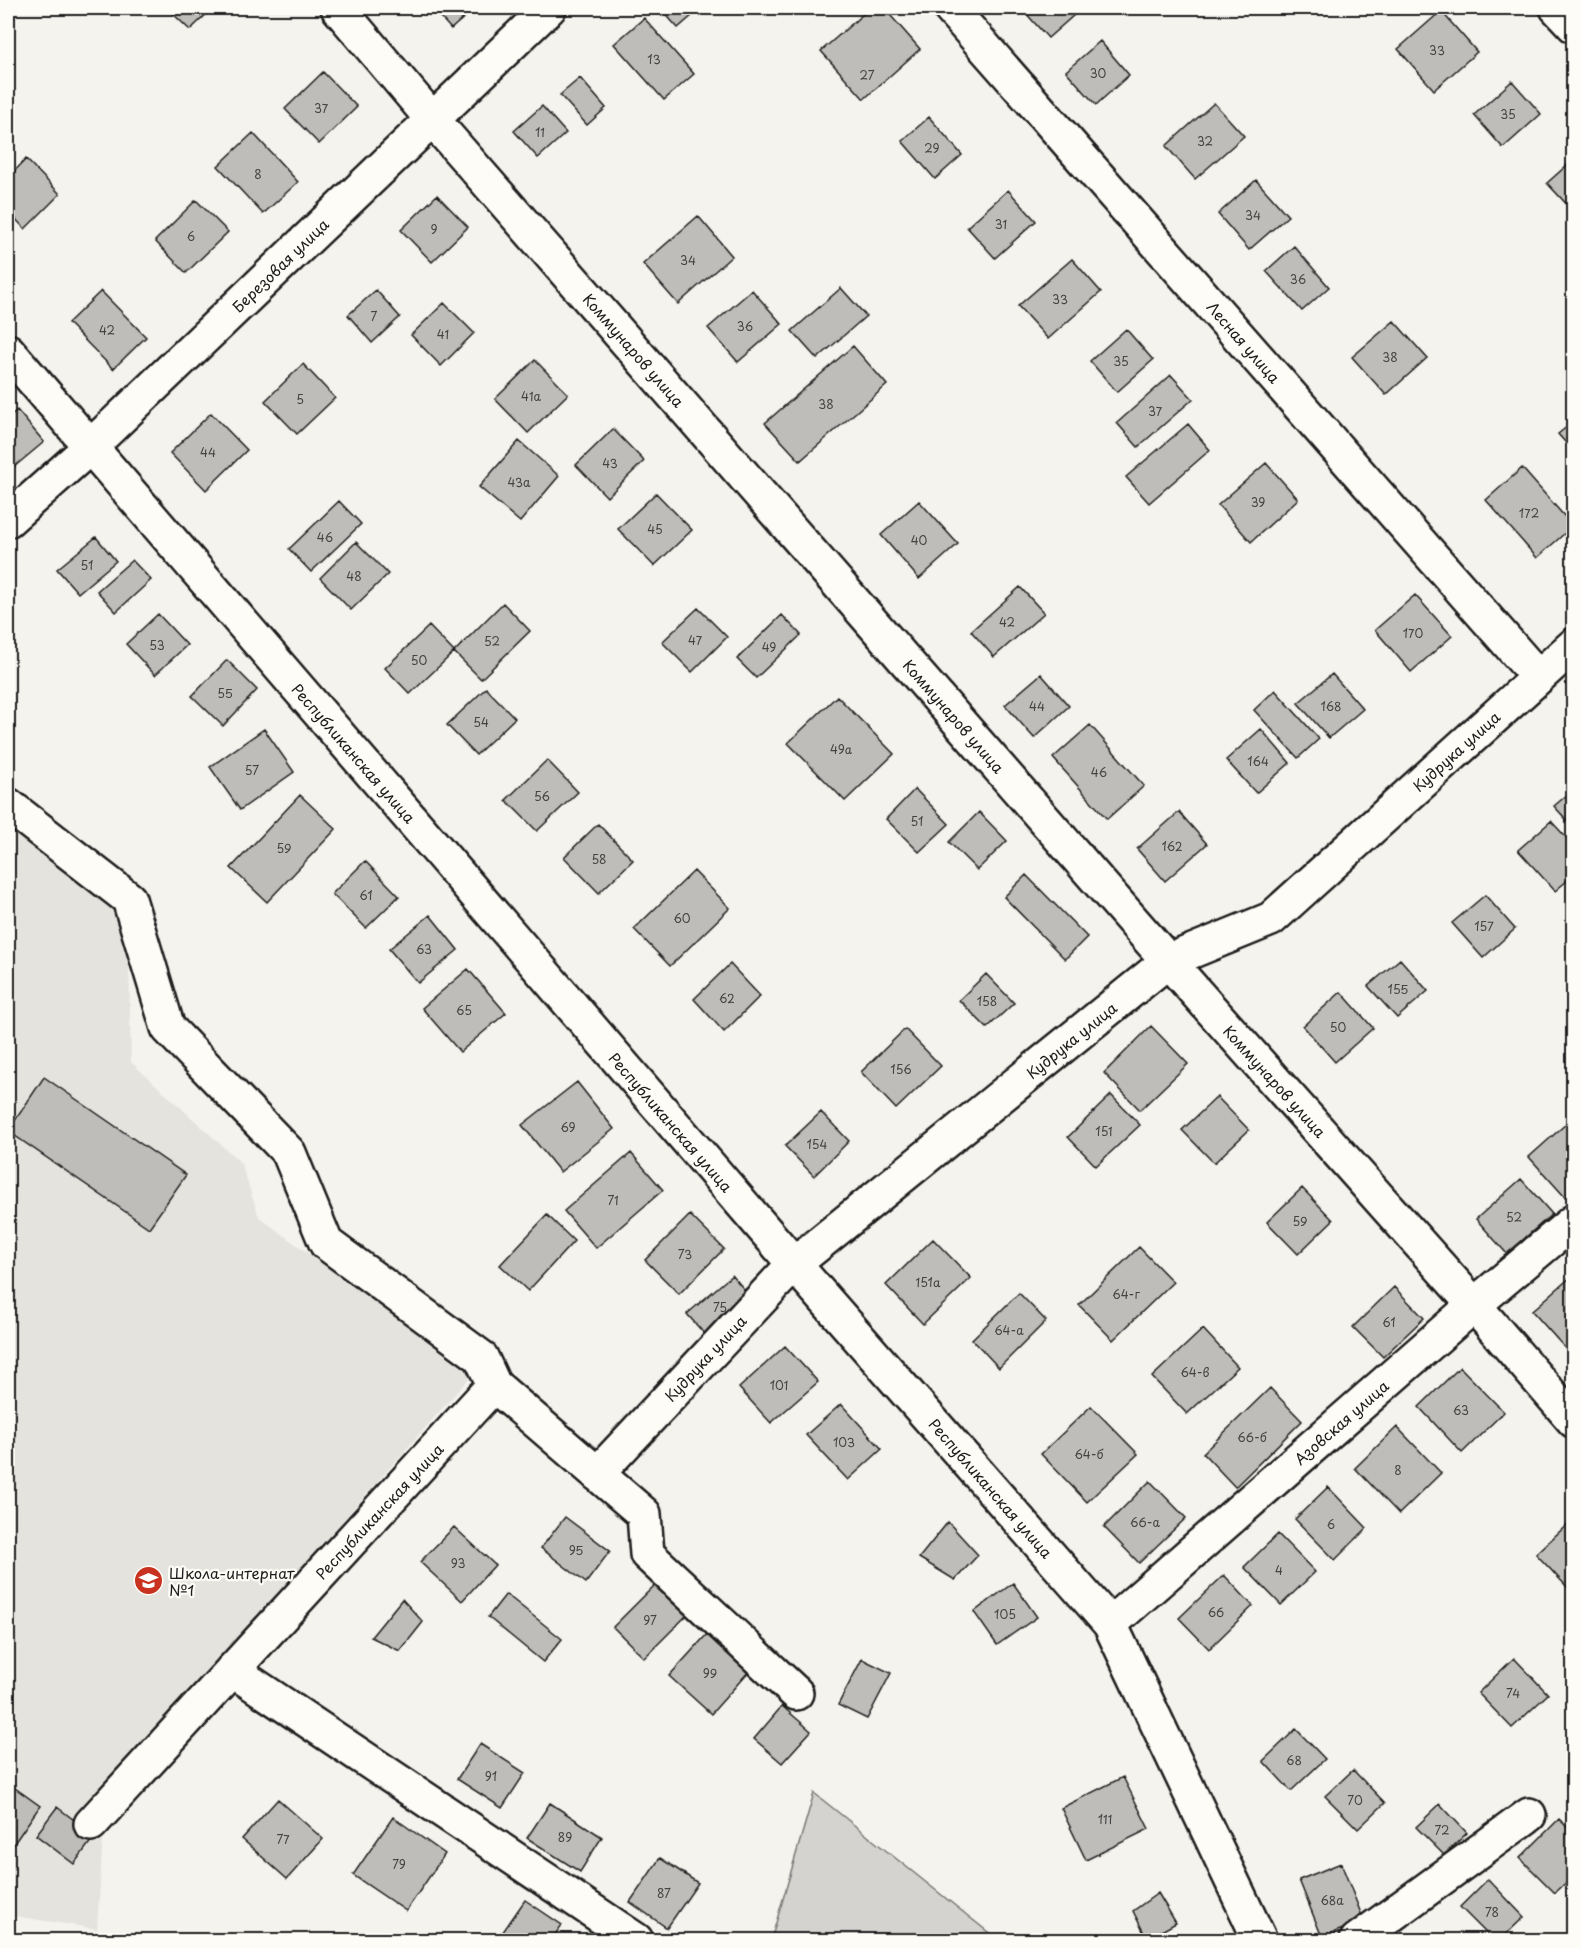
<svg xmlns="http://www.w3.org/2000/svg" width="1581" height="1948" font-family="'Playpen Sans',sans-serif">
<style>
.built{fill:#e4e3de}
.green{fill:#d4d3cf;stroke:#787876;stroke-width:1.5}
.building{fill:#bebdba;stroke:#1c1c1c;stroke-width:1.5}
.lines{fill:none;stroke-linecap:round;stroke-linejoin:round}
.minor-casing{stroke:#1c1c1c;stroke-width:38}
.minor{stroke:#fdfcf7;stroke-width:33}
.labels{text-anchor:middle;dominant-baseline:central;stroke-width:4.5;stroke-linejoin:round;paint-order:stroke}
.number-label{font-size:12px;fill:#444}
.street-label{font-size:15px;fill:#1c1c1c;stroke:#fdfcf7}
.poi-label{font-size:15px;fill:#1c1c1c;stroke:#fdfcf7;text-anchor:start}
</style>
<rect width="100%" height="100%" fill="#f4f3ee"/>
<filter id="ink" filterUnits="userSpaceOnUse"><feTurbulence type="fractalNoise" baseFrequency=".0167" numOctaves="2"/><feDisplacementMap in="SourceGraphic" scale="12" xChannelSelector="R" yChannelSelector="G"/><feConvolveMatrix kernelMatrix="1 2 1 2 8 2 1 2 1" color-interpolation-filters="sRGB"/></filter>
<g filter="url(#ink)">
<path class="built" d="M8,828L128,920L131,1062L241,1163L259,1217L473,1374L106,1788L97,1929L8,1915Z"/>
<path class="green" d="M814,1793L998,1940H771Z"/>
<path class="building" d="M167,8H213L190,30Z
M432,8H475L451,29Z
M660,8H701L678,28Z
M870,8H884L920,49L864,99L821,51Z
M1025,8H1082L1048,38L1023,10Z
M1441,11L1477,52L1434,90L1398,49Z
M644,18L694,74L664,100L614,44Z
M1100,41L1129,75L1096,105L1066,71Z
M323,72L357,107L319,144L285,109Z
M580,78L606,108L587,125L560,95Z
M1512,81L1541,114L1503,148L1474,115Z
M1214,103L1244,136L1195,179L1166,146Z
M542,106L566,133L538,158L514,131Z
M929,117L962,155L935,179L902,141Z
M253,133L298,182L263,214L218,166Z
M26,159L60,194L25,229L8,211V178Z
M1574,159V212L1547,183Z
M1256,180L1288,216L1249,250L1218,214Z
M1008,190L1036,221L995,258L967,227Z
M437,195L468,227L432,262L401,230Z
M196,200L228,232L186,273L155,241Z
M698,216L732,256L678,304L643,264Z
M1294,246L1329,287L1302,311L1266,271Z
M1072,259L1101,292L1048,339L1018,306Z
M841,288L866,316L817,359L792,331Z
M376,290L400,317L372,343L348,315Z
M752,290L782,324L738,362L708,328Z
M101,291L146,337L113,369L68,323Z
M444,303L474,333L441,366L411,335Z
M1394,321L1427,358L1386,395L1352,357Z
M1126,329L1153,360L1117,392L1090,361Z
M853,346L887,385L800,461L765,423Z
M535,360L568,394L528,433L495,399Z
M303,364L335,398L297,434L265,401Z
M1171,375L1193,399L1138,447L1117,423Z
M17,410L44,442L8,472V418Z
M211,413L247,450L206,490L170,453Z
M1574,421V452L1558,434Z
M1188,424L1210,450L1149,503L1126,477Z
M613,429L644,461L607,497L576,465Z
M519,441L559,476L520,522L479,487Z
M1266,463L1298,499L1251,542L1218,505Z
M1522,468L1573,526L1537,558L1486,500Z
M656,493L692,530L654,566L618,529Z
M339,501L361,524L311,572L289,549Z
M919,501L958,544L919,579L881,535Z
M96,537L116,561L78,593L57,569Z
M356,542L388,574L351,610L320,578Z
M132,560L151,580L116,612L97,591Z
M1020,587L1044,613L994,657L971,631Z
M1415,595L1452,636L1411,672L1375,630Z
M503,603L530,631L481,679L454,652Z
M698,608L727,637L692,672L662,642Z
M158,614L187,645L155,675L126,644Z
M782,615L801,635L756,678L737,659Z
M429,626L454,652L410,694L385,668Z
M227,660L257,690L223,726L192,696Z
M1041,674L1069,706L1034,738L1005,705Z
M1332,674L1363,709L1329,738L1298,703Z
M486,688L515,718L476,755L447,725Z
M1275,690L1319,739L1298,758L1254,710Z
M837,696L894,754L845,801L788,743Z
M1090,725L1144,786L1107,819L1053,758Z
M264,729L294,772L240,810L210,767Z
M1261,729L1290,763L1256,793L1226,760Z
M547,760L578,792L537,831L506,800Z
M915,789L949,824L919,852L886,819Z
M1574,789V828L1554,806Z
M300,795L336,829L267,902L231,868Z
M979,812L1007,841L977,870L949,842Z
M1179,812L1207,844L1165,881L1137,849Z
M1551,821L1574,846V875L1555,891L1518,850Z
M598,824L633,860L599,893L564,857Z
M365,861L399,896L366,928L332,894Z
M694,871L730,908L670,966L634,929Z
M1026,875L1087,937L1065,959L1004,897Z
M1485,895L1515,929L1483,958L1452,923Z
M430,915L458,950L418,983L389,949Z
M1400,959L1428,991L1397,1018L1368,986Z
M730,964L760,996L724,1032L694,999Z
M468,969L506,1013L460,1052L422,1008Z
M986,974L1014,1003L987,1028L959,1000Z
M1341,992L1373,1028L1335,1062L1303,1026Z
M1151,1026L1188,1064L1140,1110L1104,1073Z
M905,1029L941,1066L896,1109L861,1072Z
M44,1077L186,1175L149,1228L8,1131Z
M577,1082L614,1129L560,1172L522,1125Z
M1111,1095L1140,1125L1096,1166L1068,1137Z
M1217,1097L1249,1130L1214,1163L1182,1130Z
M821,1112L849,1141L814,1176L785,1146Z
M1567,1123L1574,1130V1190L1565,1197L1529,1157Z
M631,1153L663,1190L596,1248L564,1211Z
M1521,1179L1552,1214L1507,1254L1476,1219Z
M1302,1188L1333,1220L1298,1254L1267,1222Z
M547,1215L574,1241L528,1291L500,1265Z
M690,1215L724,1249L679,1294L645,1260Z
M933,1239L971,1278L923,1324L886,1285Z
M1139,1247L1173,1282L1113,1340L1079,1305Z
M732,1275L753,1300L708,1338L687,1314Z
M1572,1276L1574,1278L1573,1357L1532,1311Z
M1394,1287L1424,1318L1383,1357L1353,1327Z
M1019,1293L1046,1321L999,1368L972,1339Z
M1203,1329L1238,1367L1187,1414L1152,1377Z
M785,1346L818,1382L771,1423L739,1388Z
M1460,1367L1504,1412L1462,1453L1419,1407Z
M1270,1388L1302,1421L1235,1487L1203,1453Z
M841,1404L882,1449L848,1480L806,1435Z
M1091,1406L1138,1454L1087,1502L1041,1454Z
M1397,1427L1441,1473L1399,1514L1355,1468Z
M1150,1481L1186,1518L1139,1563L1104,1527Z
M1328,1487L1367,1528L1335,1560L1295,1519Z
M565,1517L610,1551L586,1583L541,1548Z
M1574,1518V1587L1570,1590L1536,1554Z
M948,1522L978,1555L955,1580L919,1558Z
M454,1527L495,1565L462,1601L420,1562Z
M1278,1534L1315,1572L1281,1605L1244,1567Z
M1224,1575L1253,1606L1209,1649L1179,1618Z
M657,1583L688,1614L644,1658L613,1627Z
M1013,1583L1037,1617L997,1645L974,1612Z
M506,1594L562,1639L543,1662L488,1617Z
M402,1599L423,1622L400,1651L371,1637Z
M709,1632L750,1670L711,1714L669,1676Z
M1514,1658L1548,1694L1512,1728L1478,1693Z
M862,1659L891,1673L867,1719L838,1705Z
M782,1706L811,1731L782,1763L754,1739Z
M1296,1729L1325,1759L1291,1791L1263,1761Z
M480,1744L525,1773L502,1808L457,1779Z
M1353,1770L1385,1803L1358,1829L1325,1796Z
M1123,1777L1149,1829L1086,1860L1061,1808Z
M8,1783L40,1806L8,1852Z
M278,1799L323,1839L287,1879L242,1839Z
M550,1803L602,1837L580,1872L527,1838Z
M1440,1804L1467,1833L1444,1855L1416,1827Z
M57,1807L95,1836L74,1864L36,1835Z
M393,1817L445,1854L406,1911L353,1875Z
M1559,1819L1574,1834V1875L1555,1893L1520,1858Z
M660,1858L698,1883L667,1928L630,1902Z
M1341,1863L1364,1921L1322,1937L1299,1880Z
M1488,1879L1524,1917L1500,1940H1493L1460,1907Z
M1158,1893L1176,1923L1147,1939L1133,1911Z
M525,1900L562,1925L551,1940L498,1939Z"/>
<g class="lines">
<defs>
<path id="minor" d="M338,8L432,119L1168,961L1474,1305L1574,1421
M950,8L1538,677
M1557,8L1574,26
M8,351L794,1264L1110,1624L1260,1940
M8,520L90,447L549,8
M8,805L129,899L168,1028L289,1153L326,1243L481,1357L494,1385
M597,1474L794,1264L1168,961L1271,919L1574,645
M1110,1624L1474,1305L1574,1221
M232,1670L636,1940
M91,1824L494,1385L644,1514L647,1554L796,1693
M1357,1940L1529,1815"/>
</defs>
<use href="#minor" class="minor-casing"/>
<use href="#minor" class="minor"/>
</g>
</g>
<defs>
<symbol id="school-disc" viewBox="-11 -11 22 22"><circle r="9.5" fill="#c8321e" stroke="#fdfcf7"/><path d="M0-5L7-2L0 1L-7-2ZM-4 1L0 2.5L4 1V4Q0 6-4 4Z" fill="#fff"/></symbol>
</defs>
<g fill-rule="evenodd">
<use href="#school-disc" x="132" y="1564" width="33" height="33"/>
</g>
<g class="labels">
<g class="number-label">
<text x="1437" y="50">33</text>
<text x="654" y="59">13</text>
<text x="1098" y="73">30</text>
<text x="867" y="75">27</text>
<text x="321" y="108">37</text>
<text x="1508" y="114">35</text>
<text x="540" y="132">11</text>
<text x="1205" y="141">32</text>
<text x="932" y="148">29</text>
<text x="258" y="174">8</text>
<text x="1253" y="215">34</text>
<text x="1001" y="224">31</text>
<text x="434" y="229">9</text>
<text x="191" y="236">6</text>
<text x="688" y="260">34</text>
<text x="1298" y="279">36</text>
<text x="1060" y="299">33</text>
<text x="374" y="316">7</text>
<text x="745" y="326">36</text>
<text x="107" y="330">42</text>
<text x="443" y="334">41</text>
<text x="1390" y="357">38</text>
<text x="1121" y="361">35</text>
<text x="531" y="396">41a</text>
<text x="300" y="399">5</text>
<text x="826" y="404">38</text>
<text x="1155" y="411">37</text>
<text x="208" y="452">44</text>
<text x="610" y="463">43</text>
<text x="519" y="482">43а</text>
<text x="1258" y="502">39</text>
<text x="1529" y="513">172</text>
<text x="655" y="529">45</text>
<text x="325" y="537">46</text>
<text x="919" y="540">40</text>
<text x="87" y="565">51</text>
<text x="354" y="576">48</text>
<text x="1007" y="622">42</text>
<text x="1413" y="633">170</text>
<text x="695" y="640">47</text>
<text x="492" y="641">52</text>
<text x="157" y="645">53</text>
<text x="769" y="647">49</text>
<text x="419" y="660">50</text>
<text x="225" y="693">55</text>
<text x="1037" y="706">44</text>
<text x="1331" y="706">168</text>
<text x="481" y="722">54</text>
<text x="841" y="749">49a</text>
<text x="1258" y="761">164</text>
<text x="252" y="770">57</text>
<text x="1099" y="772">46</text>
<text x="542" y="796">56</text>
<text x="917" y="821">51</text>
<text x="1172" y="846">162</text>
<text x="284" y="848">59</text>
<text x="599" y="859">58</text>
<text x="366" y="895">61</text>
<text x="682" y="918">60</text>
<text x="1484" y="926">157</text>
<text x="424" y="949">63</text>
<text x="1398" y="989">155</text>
<text x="727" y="998">62</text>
<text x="987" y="1001">158</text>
<text x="464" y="1010">65</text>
<text x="1338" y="1027">50</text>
<text x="901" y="1069">156</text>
<text x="568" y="1127">69</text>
<text x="1104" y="1131">151</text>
<text x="817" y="1144">154</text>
<text x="613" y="1200">71</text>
<text x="1514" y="1217">52</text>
<text x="1300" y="1221">59</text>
<text x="685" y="1254">73</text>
<text x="928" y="1282">151a</text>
<text x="1126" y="1294">64-г</text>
<text x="720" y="1307">75</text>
<text x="1389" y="1322">61</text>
<text x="1009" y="1330">64-a</text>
<text x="1195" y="1372">64-в</text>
<text x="779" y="1385">101</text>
<text x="1461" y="1410">63</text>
<text x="1252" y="1437">66-б</text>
<text x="844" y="1442">103</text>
<text x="1089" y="1454">64-б</text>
<text x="1398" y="1470">8</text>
<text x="1145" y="1522">66-a</text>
<text x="1331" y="1524">6</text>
<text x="576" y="1550">95</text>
<text x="458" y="1563">93</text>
<text x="1279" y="1570">4</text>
<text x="1216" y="1612">66</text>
<text x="1005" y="1614">105</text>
<text x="650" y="1620">97</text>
<text x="710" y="1673">99</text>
<text x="1513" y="1693">74</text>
<text x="1294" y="1760">68</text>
<text x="491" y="1776">91</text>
<text x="1355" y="1800">70</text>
<text x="1105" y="1819">111</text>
<text x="1442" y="1830">72</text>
<text x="565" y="1837">89</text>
<text x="283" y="1839">77</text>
<text x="399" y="1864">79</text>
<text x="664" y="1893">87</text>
<text x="1332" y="1900">68a</text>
<text x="1492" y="1912">78</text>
</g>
<g class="street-label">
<text transform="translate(280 265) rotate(-44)">Березовая улица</text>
<text transform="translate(1244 342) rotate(49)">Лесная улица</text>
<text transform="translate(634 350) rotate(49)">Коммунаров улица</text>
<text transform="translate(954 716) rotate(49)">Коммунаров улица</text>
<text transform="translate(1456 751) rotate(-42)">Кудрука улица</text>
<text transform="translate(354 753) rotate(49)">Республиканская улица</text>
<text transform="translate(1071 1040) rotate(-39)">Кудрука улица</text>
<text transform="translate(1275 1081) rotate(48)">Коммунаров улица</text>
<text transform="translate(671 1122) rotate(49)">Республиканская улица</text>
<text transform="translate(705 1358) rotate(-47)">Кудрука улица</text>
<text transform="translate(1341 1422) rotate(-41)">Азовская улица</text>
<text transform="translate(991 1488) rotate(49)">Республиканская улица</text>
<text transform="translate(379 1511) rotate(-47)">Республиканская улица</text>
</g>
<g class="poi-label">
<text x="169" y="1572">Школа-интернат<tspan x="169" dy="17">№1</tspan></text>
</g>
</g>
<rect width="1581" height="1948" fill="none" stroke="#fdfcf7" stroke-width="30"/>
<rect x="15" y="15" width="1551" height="1918" fill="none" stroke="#1c1c1c" stroke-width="2" filter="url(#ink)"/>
</svg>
